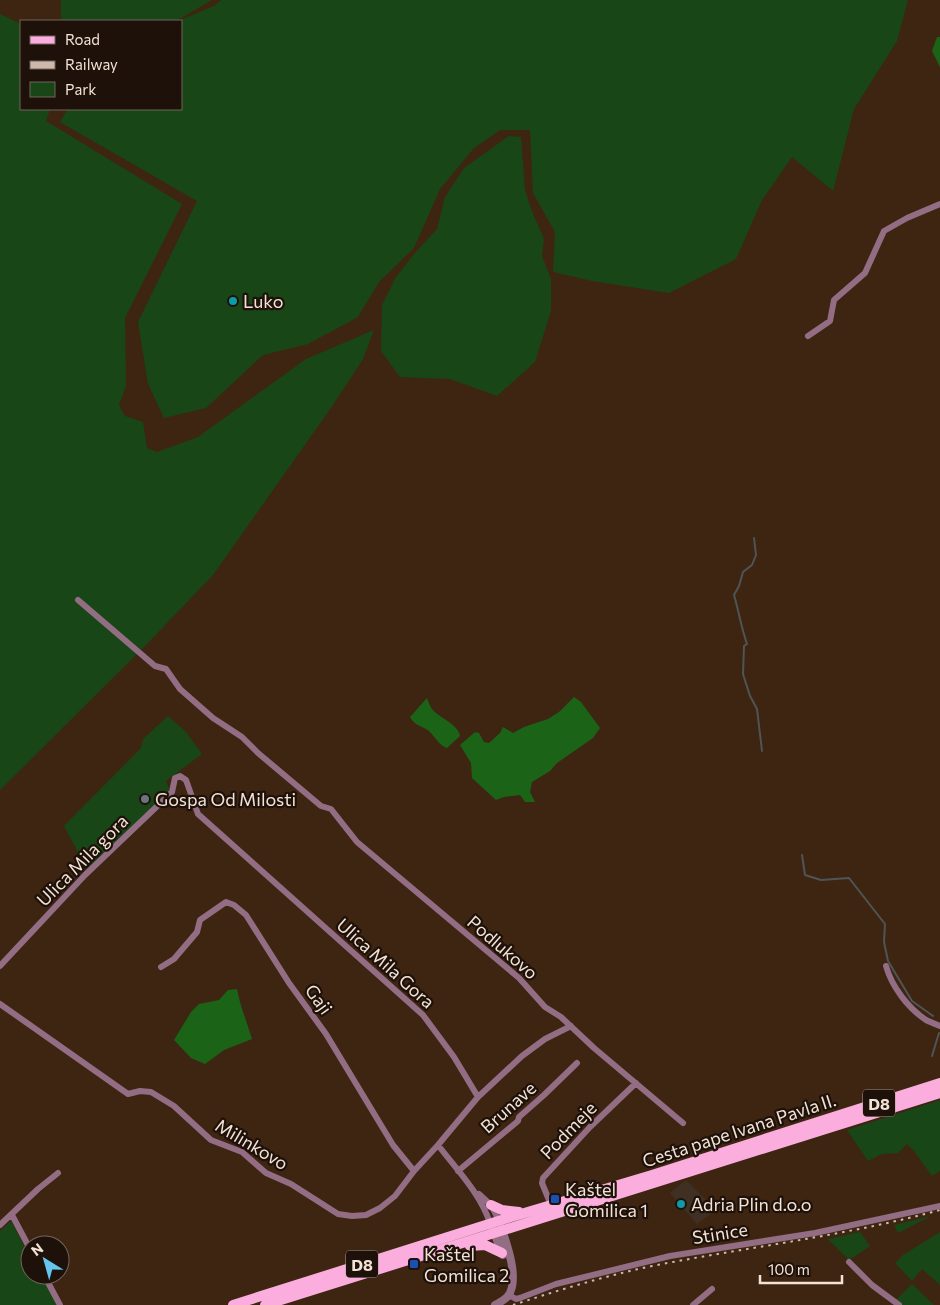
<svg xmlns="http://www.w3.org/2000/svg" width="940" height="1305" font-family="Commissioner,sans-serif">
<style>
.industrial{fill:#3f3023}
.green{fill:#194616}
.forest{fill:#1b6317}
.lines{fill:none;stroke-linecap:round;stroke-linejoin:round}
.stream{stroke:#4e5554;stroke-width:2}
.minor{stroke:#936d84;stroke-width:6}
.tertiary{stroke:#936d84;stroke-width:8}
.primary{stroke:#fbadde;stroke-width:10}
.rail{stroke:#cdbaac;stroke-width:2;stroke-dasharray:2.5 5;stroke-linecap:butt}
.culture-dot{fill:#0f9aa8;stroke:#1d1109;stroke-width:2}
.worship-dot{fill:#6b7280;stroke:#1d1109;stroke-width:2}
.transit-dot{fill:#1a4fb4;stroke:#1d1109;stroke-width:2}
.labels{text-anchor:middle;dominant-baseline:central;stroke-width:4.5;stroke-linejoin:round;paint-order:stroke}
.shield{fill:#1d1109;stroke:#b3a398;stroke-width:1}
.shield-label{font-size:16px;font-weight:bold;fill:#f3e2d6}
.poi-label{font-size:18px;fill:#f3e2d6;stroke:#1d1109;text-anchor:start}
.street-label{font-size:18px;fill:#f3e2d6;stroke:#1d1109}
</style>
<rect width="100%" height="100%" fill="#3e2512"/>
<path class="industrial" d="M686,1180L716,1210L697,1224L670,1193Z"/>
<path class="green" d="M61,0H212L176,21H61Z
M221,0H908L897,41L854,109L833,191L792,157L762,200L736,259L669,293L592,281L553,272L555,232L533,193L530,130H500L474,148L440,189L414,248L379,282L358,317L308,344L263,355L206,408L164,418L148,384L138,322L197,201L60,122L68,109H181V21H178L214,6Z
M0,14L21,24V109H50L46,121L182,204L125,318L126,386L119,405L125,416L143,422L147,448L157,452L198,437L306,359L374,330L363,359L333,405L213,575L144,647L0,790Z
M509,136L521,137L525,190L531,209L544,239L542,256L551,279V311L535,362L497,396L450,379L400,377L381,351L382,305L396,277L415,253L437,229L445,197L464,168Z
M168,716L186,732L202,754L166,781L170,790L87,869L64,826L141,748L143,739Z
M940,1100V1171L932,1176L914,1151L907,1144L898,1153L882,1154L868,1161L847,1130Z
M931,1216L898,1233L894,1225Z
M11,1221L30,1257V1275H40L58,1305H0V1231Z
M860,1232L870,1246L849,1260L828,1239Z
M940,1232V1285L922,1269L912,1281L895,1263L903,1255Z
M912,1284L934,1305H902L896,1300Z"/>
<path class="forest" d="M937,37H940V67L932,51Z
M574,697L581,702L600,728L593,738L557,763L550,771L532,782L530,792L535,802H525L520,795L504,797L496,800L472,778L471,763L460,745L475,732L479,733L484,742L489,743L500,733L503,727L513,733L524,727L548,719L559,712Z
M427,698C428,701 430,706 432,709C438,717 458,724 460,736L447,748C439,745 435,737 429,731C422,726 414,725 410,717Z
M237,989C240,1006 247,1022 252,1039L224,1050L205,1064L191,1058L174,1040L191,1012L199,1004L219,1000L228,990Z"/>
<g class="lines">
<path class="stream" d="M754,538L756,555L752,565L743,572L739,586L734,595C739,612 741,627 747,644L744,646L743,674L750,696L757,709L762,751
M802,855L805,875L821,880L849,878L885,924L884,942L888,961L912,1001L933,1016
M932,1056L939,1033"/>
<path class="minor" d="M808,336L830,321L834,300L865,273L884,231L907,218L940,204
M78,600L155,666L166,669L180,689L213,718L242,737L258,753L321,806L331,809L357,842L519,978L545,1007L561,1017L594,1048L683,1123
M0,966L85,875L172,792L175,778L180,776L186,780L198,814L423,1015L454,1057L478,1097L438,1145C457,1170 480,1193 490,1223
M886,966C892,987 908,1008 926,1020C930,1022 935,1024 940,1026
M161,967L174,959L197,932L200,920L226,902L234,905L246,915L289,983L326,1034L393,1145L414,1171L438,1145
M0,1004L128,1094L140,1091L151,1092L174,1106L211,1140L242,1152L266,1173L291,1184L338,1214L352,1216L366,1215L380,1208L395,1196L414,1171
M478,1097L522,1056L545,1039L571,1026
M458,1171L518,1121L519,1117L544,1095L577,1063
M479,1194L491,1205L499,1221
M551,1205L542,1183L543,1178L590,1127L636,1083
M12,1215L30,1249
M0,1225L38,1189L58,1173
M849,1262L872,1285L899,1305
M44,1275L60,1305
M509,1295L516,1299L520,1298L556,1284L670,1256L815,1233L940,1206
M693,1305L712,1289"/>
<path class="tertiary" d="M492,1228L503,1255
M495,1305C500,1302 505,1300 508,1296C520,1280 507,1244 501,1227"/>
<path class="primary" d="M491,1205L502,1210L519,1212
M470,1246L485,1245L502,1253
M233,1305L511,1217L652,1175L940,1083
M265,1305L940,1093"/>
<path class="rail" d="M513,1305C559,1290 605,1276 652,1266C748,1247 845,1236 940,1210"/>
</g>
<g class="culture-dot">
<circle cx="233" cy="301" r="5"/>
<circle cx="681" cy="1204" r="5"/>
</g>
<circle class="worship-dot" cx="145" cy="799" r="5"/>
<g class="transit-dot">
<rect x="550" y="1194" width="10" height="10" rx="2.5"/>
<rect x="409" y="1259" width="10" height="10" rx="2.5"/>
</g>
<g class="labels">
<g class="shield">
<rect x="863" y="1089.5" width="32" height="27" rx="4"/>
<rect x="346" y="1250.5" width="32" height="27" rx="4"/>
</g>
<g class="shield-label">
<text x="879" y="1103">D8</text>
<text x="362" y="1264">D8</text>
</g>
<g class="poi-label">
<text x="243" y="301">Luko</text>
<text x="155" y="799">Gospa Od Milosti</text>
<text x="565" y="1189">Kaštel<tspan x="565" dy="21">Gomilica 1</tspan></text>
<text x="691" y="1204">Adria Plin d.o.o</text>
<text x="424" y="1254">Kaštel<tspan x="424" dy="21">Gomilica 2</tspan></text>
</g>
<g class="street-label">
<text transform="translate(82 860) rotate(-45)">Ulica Mila gora</text>
<text transform="translate(503 947) rotate(41)">Podlukovo</text>
<text transform="translate(386 963) rotate(42)">Ulica Mila Gora</text>
<text transform="translate(319 999) rotate(54)">Gaji</text>
<text transform="translate(508 1107) rotate(-42)">Brunave</text>
<text transform="translate(568 1130) rotate(-46)">Podmeje</text>
<text transform="translate(739 1130) rotate(-18)">Cesta pape Ivana Pavla II.</text>
<text transform="translate(252 1144) rotate(31)">Milinkovo</text>
<text transform="translate(720 1233) rotate(-9)">Stinice</text>
</g>
</g>
<rect x="20" y="20" width="162" height="90" fill="#1d1109" stroke="#73655b"/>
<rect x="30" y="36" width="25" height="8" fill="#fbadde" stroke="#73655b"/>
<text x="65" y="45" font-size="15" fill="#f3e2d6">Road</text>
<rect x="30" y="61" width="25" height="8" fill="#cdbaac" stroke="#73655b"/>
<text x="65" y="70" font-size="15" fill="#f3e2d6">Railway</text>
<rect x="30" y="82" width="25" height="15" fill="#194616" stroke="#73655b"/>
<text x="65" y="95" font-size="15" fill="#f3e2d6">Park</text>
<g transform="translate(45 1260) rotate(323)"><circle r="24" fill="#1d1109" stroke="#73655b"/>
<path d="M0-4L9 19L0 12L-9 19Z" fill="#65c5ee"/>
<text y="-8" font-size="14" font-weight="bold" text-anchor="middle" fill="#f3e2d6">N</text>
</g>
<path d="M760 1275v8h82v-8" fill="none" stroke="#f3e2d6" stroke-width="2.5"/>
<text x="768" y="1275" font-size="15" fill="#f3e2d6" stroke="#1d1109" stroke-width="4" paint-order="stroke">100 m</text>
</svg>
